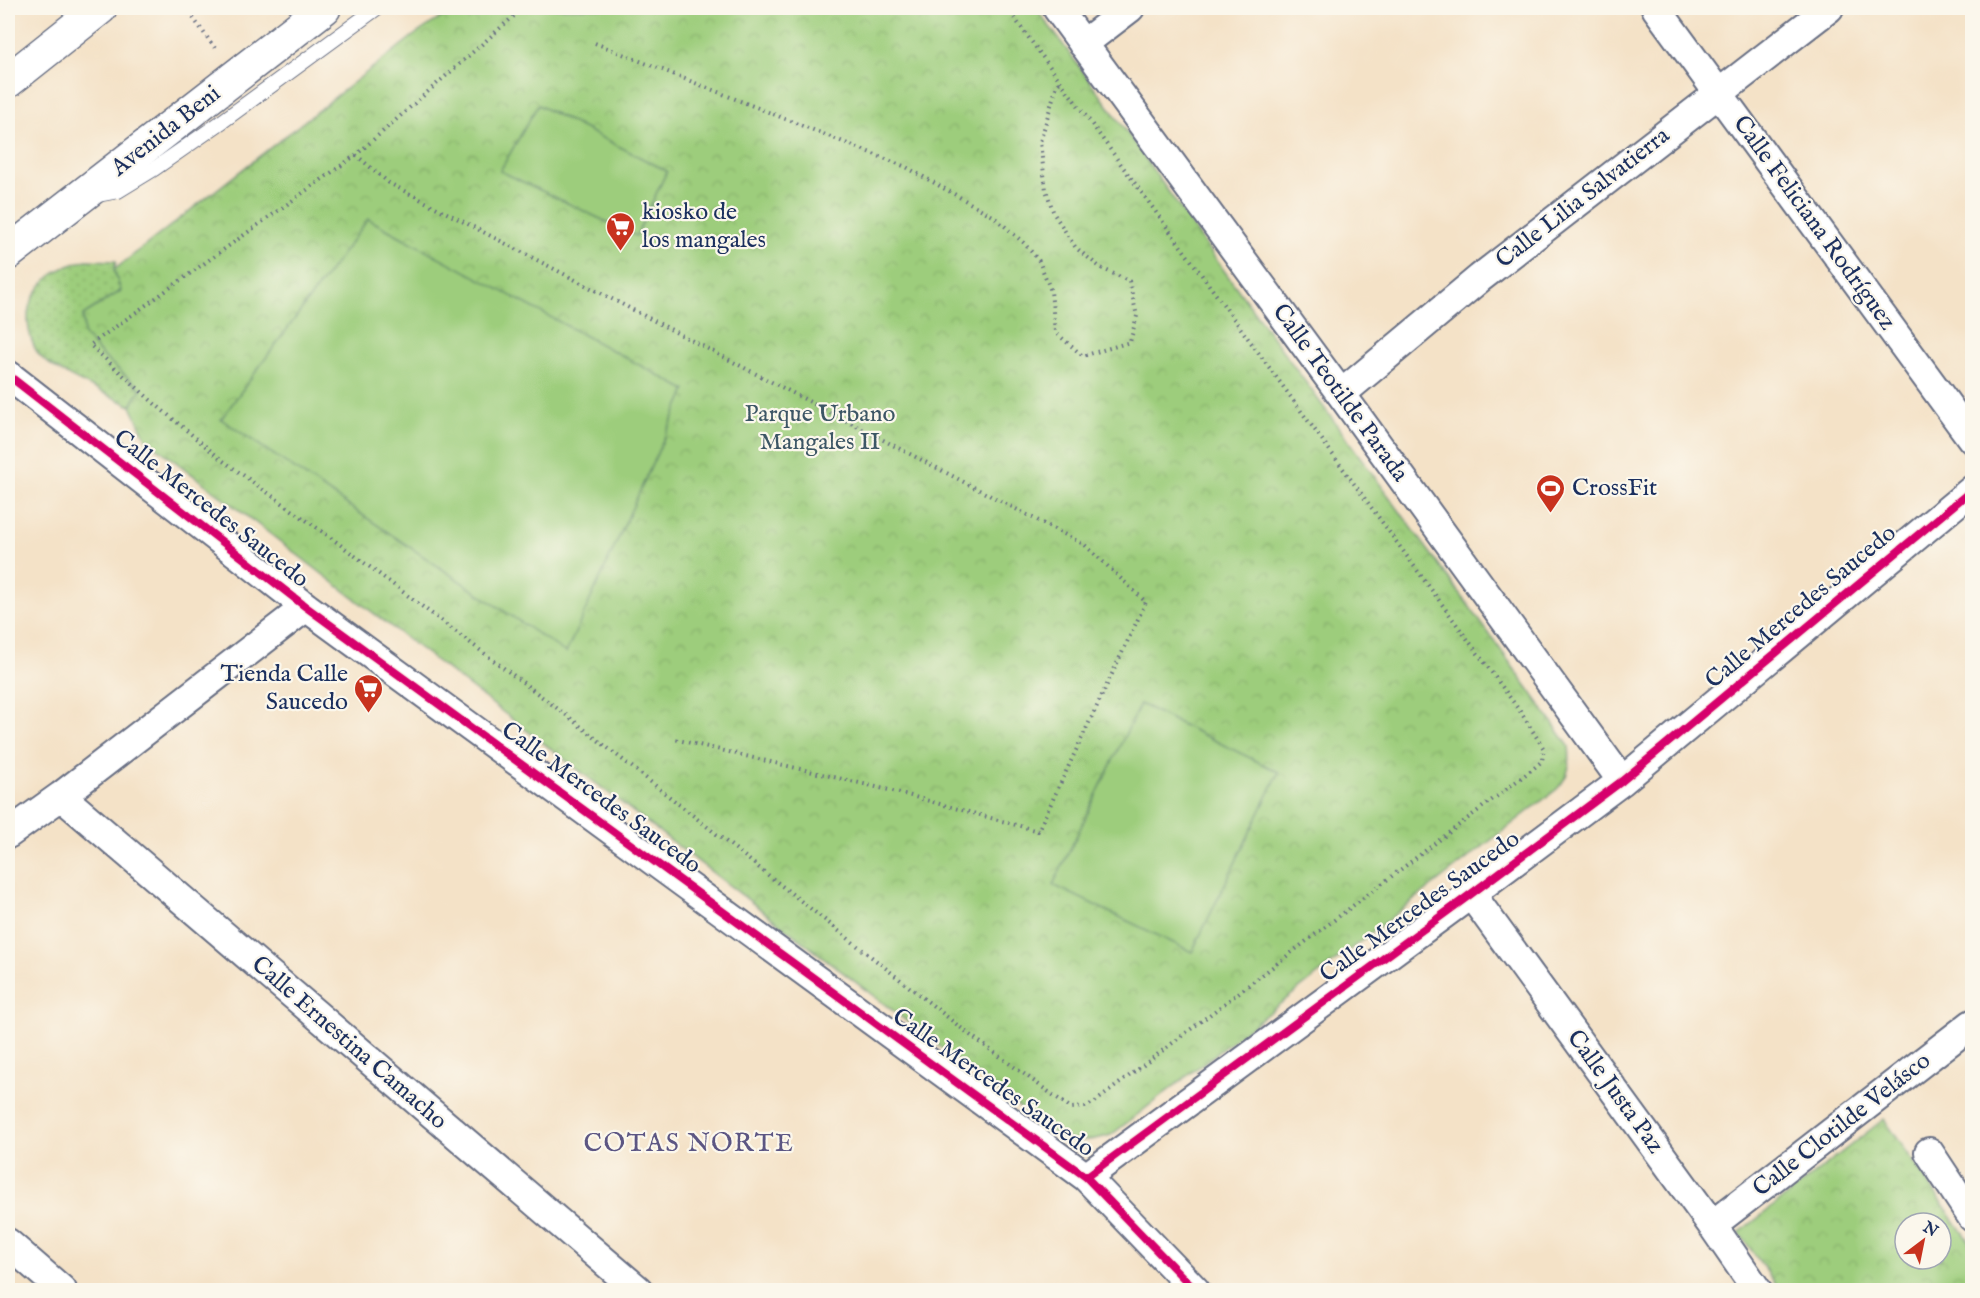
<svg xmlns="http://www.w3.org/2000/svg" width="1980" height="1298" font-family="'IM FELL English',serif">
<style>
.grass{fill:url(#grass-dots);stroke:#5c7e6c;stroke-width:1.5}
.park{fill:url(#park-crowns);stroke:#5c7e6c;stroke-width:1.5;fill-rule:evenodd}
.pitch{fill:#9dcd7b;stroke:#5c7e6c;stroke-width:1.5}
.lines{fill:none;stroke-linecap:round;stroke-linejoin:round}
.lane-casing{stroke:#676e83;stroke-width:16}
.street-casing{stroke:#676e83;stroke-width:32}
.secondary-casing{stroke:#676e83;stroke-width:36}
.path{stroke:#676e83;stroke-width:4;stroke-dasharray:1.5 4.5;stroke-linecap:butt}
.lane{stroke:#fff;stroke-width:14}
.street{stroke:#fff;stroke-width:28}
.secondary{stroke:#fff;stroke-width:33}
.cycleway-casing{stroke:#fbf7ec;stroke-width:11}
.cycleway{stroke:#d6006c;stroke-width:8}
.labels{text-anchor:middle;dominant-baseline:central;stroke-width:4.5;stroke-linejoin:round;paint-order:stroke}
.street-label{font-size:24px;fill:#1b2f5e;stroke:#fbf7ec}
.poi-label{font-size:24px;fill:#1b2f5e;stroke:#fbf7ec;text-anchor:start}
.park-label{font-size:24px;fill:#3c5665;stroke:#fbf7ec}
.neighbourhood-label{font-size:26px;letter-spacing:1.5px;fill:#5c5683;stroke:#fbf7ec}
</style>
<defs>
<pattern id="grass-dots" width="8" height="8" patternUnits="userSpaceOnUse" patternTransform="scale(1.5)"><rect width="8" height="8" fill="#9dcd7b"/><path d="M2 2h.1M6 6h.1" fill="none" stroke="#87b06d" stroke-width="1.8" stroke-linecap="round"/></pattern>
<pattern id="park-crowns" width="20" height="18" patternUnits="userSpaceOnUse" patternTransform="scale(1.5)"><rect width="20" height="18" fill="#9dcd7b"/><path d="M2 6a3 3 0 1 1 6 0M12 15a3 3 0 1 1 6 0" fill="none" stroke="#87b06d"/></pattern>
</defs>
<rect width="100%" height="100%" fill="#fbf7ec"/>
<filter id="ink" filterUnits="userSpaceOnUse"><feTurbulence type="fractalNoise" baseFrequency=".0167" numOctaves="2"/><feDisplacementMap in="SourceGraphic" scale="12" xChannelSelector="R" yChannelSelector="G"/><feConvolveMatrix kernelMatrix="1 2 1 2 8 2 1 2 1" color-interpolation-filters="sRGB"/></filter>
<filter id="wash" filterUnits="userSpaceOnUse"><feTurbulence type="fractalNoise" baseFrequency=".008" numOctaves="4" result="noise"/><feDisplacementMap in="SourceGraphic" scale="24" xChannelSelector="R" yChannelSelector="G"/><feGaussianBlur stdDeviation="1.35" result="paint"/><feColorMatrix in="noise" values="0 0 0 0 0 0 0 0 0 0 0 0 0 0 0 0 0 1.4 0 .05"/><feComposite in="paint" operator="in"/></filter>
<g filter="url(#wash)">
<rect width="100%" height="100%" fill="#f4e2c7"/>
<path class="grass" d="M86,260L116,261L114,270L121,291L84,315V335L104,357L141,389L131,406C104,392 67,378 44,360C30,348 23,317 32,300C37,289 46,279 56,272C64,266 77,263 86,260Z"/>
<path class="park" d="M455,8H1036L1107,104L1212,254L1488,632L1569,746C1571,764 1569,776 1557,789L1111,1135C1092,1141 1077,1142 1058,1137L146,439L131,406L141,389L104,357L84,335L83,315L121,291L114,270L413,36Z
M1884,1119L1972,1246V1290H1780L1739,1233ZM1905,1223H1941V1259H1905Z"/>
<path class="pitch" d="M538,105L667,171L636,236L500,171Z
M368,219L686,390L566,653L221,419Z
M1140,704L1279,772L1192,952L1053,885Z"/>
</g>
<g filter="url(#ink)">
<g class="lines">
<defs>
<path id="lane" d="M97,195L118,191L154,169L220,123L377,8"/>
<path id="street" d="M1057,8L1341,394L1622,781
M1656,8L1972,439
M1083,44L1130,8
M8,375L306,607L1086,1177L1195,1290
M1341,394L1480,278L1829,8
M61,796L638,1290
M8,834L61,796L306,607
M1471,894L1712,1225L1757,1290
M1929,1152L1972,1217
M1086,1177L1471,894L1622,781L1972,490
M1712,1225L1972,1024
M8,1243L62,1290"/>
<path id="secondary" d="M8,81L100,8
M8,253L324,8"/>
</defs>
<use href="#lane" class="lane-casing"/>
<use href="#street" class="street-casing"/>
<use href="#secondary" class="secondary-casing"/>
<path class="path" d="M186,8L217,51
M523,8L356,155L90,345L155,404L222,460L334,540L570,718L970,1035L1071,1108L1085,1107L1095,1102L1534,768L1542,761L1544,749L1522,714L1007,8
M595,43L906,167L993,216L1024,243L1039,261L1051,291L1055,332L1083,356L1130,342L1137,316L1129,281L1101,268L1076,248L1054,214L1046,190L1040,142L1057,85L1060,82
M356,155L389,183L1085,545L1146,602L1038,831L893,791L674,739"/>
<use href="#lane" class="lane"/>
<use href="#street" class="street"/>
<use href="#secondary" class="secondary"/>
<defs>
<path id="cycleway" d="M8,375L306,607L1086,1177L1195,1290
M1086,1177L1471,894L1622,781L1972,490"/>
</defs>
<use href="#cycleway" class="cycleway-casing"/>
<use href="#cycleway" class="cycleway"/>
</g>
</g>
<defs>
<symbol id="supermarket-pin" viewBox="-11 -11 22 30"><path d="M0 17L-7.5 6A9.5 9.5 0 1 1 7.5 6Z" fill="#c8321e" stroke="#fbf7ec"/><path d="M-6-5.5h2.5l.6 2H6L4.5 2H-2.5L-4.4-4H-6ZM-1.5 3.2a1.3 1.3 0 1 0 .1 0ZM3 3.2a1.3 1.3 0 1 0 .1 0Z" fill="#fff"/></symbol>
<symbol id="stadium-pin" viewBox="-11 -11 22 30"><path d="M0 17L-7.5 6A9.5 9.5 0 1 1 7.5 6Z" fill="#c8321e" stroke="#fbf7ec"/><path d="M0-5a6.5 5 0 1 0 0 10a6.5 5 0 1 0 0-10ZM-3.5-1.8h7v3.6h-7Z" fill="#fff"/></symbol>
</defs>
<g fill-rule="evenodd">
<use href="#supermarket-pin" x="604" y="210" width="33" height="45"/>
<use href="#stadium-pin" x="1534" y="472" width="33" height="45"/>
<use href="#supermarket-pin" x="352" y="672" width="33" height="45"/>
</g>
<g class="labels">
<g class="street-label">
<text transform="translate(166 131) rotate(-38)">Avenida Beni</text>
<text transform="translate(1583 198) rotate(-38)">Calle Lilia Salvatierra</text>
<text transform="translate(1814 223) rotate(54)">Calle Feliciana Rodríguez</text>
<text transform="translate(1340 393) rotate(54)">Calle Teotilde Parada</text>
<text transform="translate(211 509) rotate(38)">Calle Mercedes Saucedo</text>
<text transform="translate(1801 607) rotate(-40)">Calle Mercedes Saucedo</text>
<text transform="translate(601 798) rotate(36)">Calle Mercedes Saucedo</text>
<text transform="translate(1420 907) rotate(-36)">Calle Mercedes Saucedo</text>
<text transform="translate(349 1043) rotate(41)">Calle Ernestina Camacho</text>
<text transform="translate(993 1083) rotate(35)">Calle Mercedes Saucedo</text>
<text transform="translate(1615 1092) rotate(54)">Calle Justa Paz</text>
<text transform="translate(1842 1125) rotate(-38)">Calle Clotilde Velásco</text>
</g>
<g class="poi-label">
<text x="642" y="212">kiosko de<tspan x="642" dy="28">los mangales</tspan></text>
<text x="1572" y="488">CrossFit</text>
<text x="348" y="674" text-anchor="end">Tienda Calle<tspan x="348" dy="28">Saucedo</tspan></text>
</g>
<g class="park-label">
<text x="820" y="414">Parque Urbano<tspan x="820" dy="28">Mangales II</tspan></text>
</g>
<g class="neighbourhood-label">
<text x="689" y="1143">COTAS NORTE</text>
</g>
</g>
<rect width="1980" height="1298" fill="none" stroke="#fbf7ec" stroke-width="30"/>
<g transform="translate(1923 1241) rotate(32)"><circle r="28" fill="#fbf7ec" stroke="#a1a7b3" stroke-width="1.5"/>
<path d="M0-4.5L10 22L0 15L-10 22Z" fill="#c8321e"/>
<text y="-9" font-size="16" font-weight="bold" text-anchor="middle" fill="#1b2f5e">N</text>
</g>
</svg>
